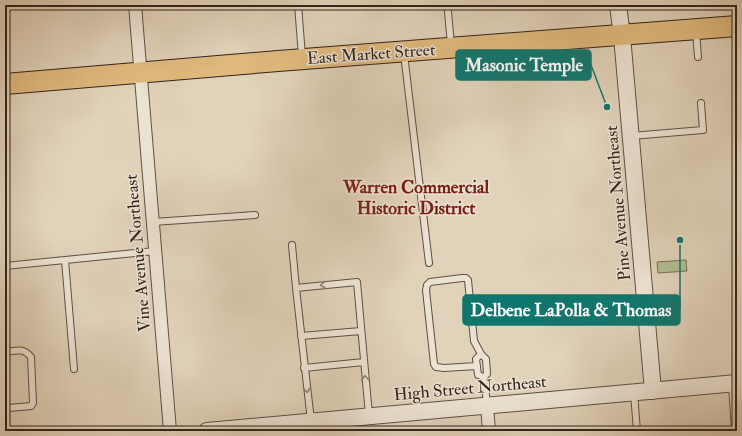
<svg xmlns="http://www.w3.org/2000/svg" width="742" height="436" font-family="'IM FELL Double Pica',serif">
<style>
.green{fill:#b2bc91;stroke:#727056}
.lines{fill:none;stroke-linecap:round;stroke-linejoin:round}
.service-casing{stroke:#5e5044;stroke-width:8}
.minor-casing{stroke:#5e5044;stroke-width:14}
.tertiary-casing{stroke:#5e5044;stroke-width:18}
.primary-casing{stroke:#32241c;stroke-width:22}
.service{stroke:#ece2d2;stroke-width:6}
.minor{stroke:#ece2d2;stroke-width:12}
.tertiary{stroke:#ece2d2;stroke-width:16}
.primary{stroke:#e0b97d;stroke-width:20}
.oneway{stroke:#8f8377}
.labels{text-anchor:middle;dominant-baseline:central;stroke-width:3;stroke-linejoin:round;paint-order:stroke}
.street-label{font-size:17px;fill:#32241c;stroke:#ece2d2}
.neighbourhood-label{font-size:18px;font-weight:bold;fill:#7a1f14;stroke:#ece2d2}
.leader{fill:none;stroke:#0f766e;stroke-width:1.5}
.callout-dot{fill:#0f766e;stroke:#ece2d2;stroke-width:1.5}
.callout{fill:#0f766e;stroke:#0f766e;stroke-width:1.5}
.callout-label{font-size:18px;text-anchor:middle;font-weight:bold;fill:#fff}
</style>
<rect width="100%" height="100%" fill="#e1d2ba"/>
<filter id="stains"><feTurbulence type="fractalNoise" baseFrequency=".005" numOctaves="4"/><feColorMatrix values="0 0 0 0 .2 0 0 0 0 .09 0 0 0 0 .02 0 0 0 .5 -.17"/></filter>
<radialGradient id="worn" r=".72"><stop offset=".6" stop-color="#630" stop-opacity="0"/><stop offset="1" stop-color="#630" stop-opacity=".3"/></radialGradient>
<path class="green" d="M686,260L687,271L658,273L657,262Z"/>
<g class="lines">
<defs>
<path id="service" d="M298,5L302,56
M448,12L451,45
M696,31L698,57
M404,54L429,263
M631,136L703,130L701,103
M153,222L255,215
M292,245L296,288
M65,260L74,369
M5,266L155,251
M301,336L361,331
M5,352C16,351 23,347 31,357L33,403L31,406L9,408L5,412
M477,366L444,368L436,367L434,364L426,290L427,285L430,282L462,278H466L468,280L474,341L481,354
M304,368L364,362
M484,377L478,375L476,359L481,354L486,359L487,374L484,377L487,404
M732,384L735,431
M634,393L637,431
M311,421L296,288L357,282L369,415
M5,429V431
M344,431V420"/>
<path id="minor" d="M135,5L170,431
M487,406L489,431"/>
<path id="tertiary" d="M618,5L622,36L653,391
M207,431L737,383"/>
<path id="primary" d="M5,84L278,61L737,26"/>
</defs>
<use href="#service" class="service-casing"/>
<use href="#minor" class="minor-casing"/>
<use href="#tertiary" class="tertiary-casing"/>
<use href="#primary" class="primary-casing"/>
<use href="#service" class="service"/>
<use href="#minor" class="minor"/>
<use href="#tertiary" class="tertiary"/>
<use href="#primary" class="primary"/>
</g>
<defs><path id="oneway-chevron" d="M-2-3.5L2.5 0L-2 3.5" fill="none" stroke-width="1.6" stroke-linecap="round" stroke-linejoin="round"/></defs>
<g class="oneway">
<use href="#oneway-chevron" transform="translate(323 285) rotate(174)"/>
<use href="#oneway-chevron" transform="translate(365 378) rotate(-95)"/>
<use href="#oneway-chevron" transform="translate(307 390) rotate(84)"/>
</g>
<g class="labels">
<g class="street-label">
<text transform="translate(371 54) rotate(-4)">East Market Street</text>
<text transform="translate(618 203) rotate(-95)">Pine Avenue Northeast</text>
<text transform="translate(138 253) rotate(-95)">Vine Avenue Northeast</text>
<text transform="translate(470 388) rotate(-5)">High Street Northeast</text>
</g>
<g class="neighbourhood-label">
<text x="416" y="187">Warren Commercial<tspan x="416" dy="21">Historic District</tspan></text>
</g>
</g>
<path class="leader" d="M607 107L591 65M680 240L680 310"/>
<g class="callout-dot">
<circle cx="607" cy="107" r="4"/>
<circle cx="680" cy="240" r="4"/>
</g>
<g class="callout">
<rect x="456" y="50" width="135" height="30" rx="4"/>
<rect x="463" y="295" width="217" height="30" rx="4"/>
</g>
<g class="callout-label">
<text x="524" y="71">Masonic Temple</text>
<text x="571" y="316">Delbene LaPolla &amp; Thomas</text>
</g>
<rect width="742" height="436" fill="none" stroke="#e1d2ba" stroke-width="20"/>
<rect x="6" y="6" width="730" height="424" fill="none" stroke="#32241c" stroke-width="2"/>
<rect x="10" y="10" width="722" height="416" fill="none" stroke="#32241c"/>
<rect width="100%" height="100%" filter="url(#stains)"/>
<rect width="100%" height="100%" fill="url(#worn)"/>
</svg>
